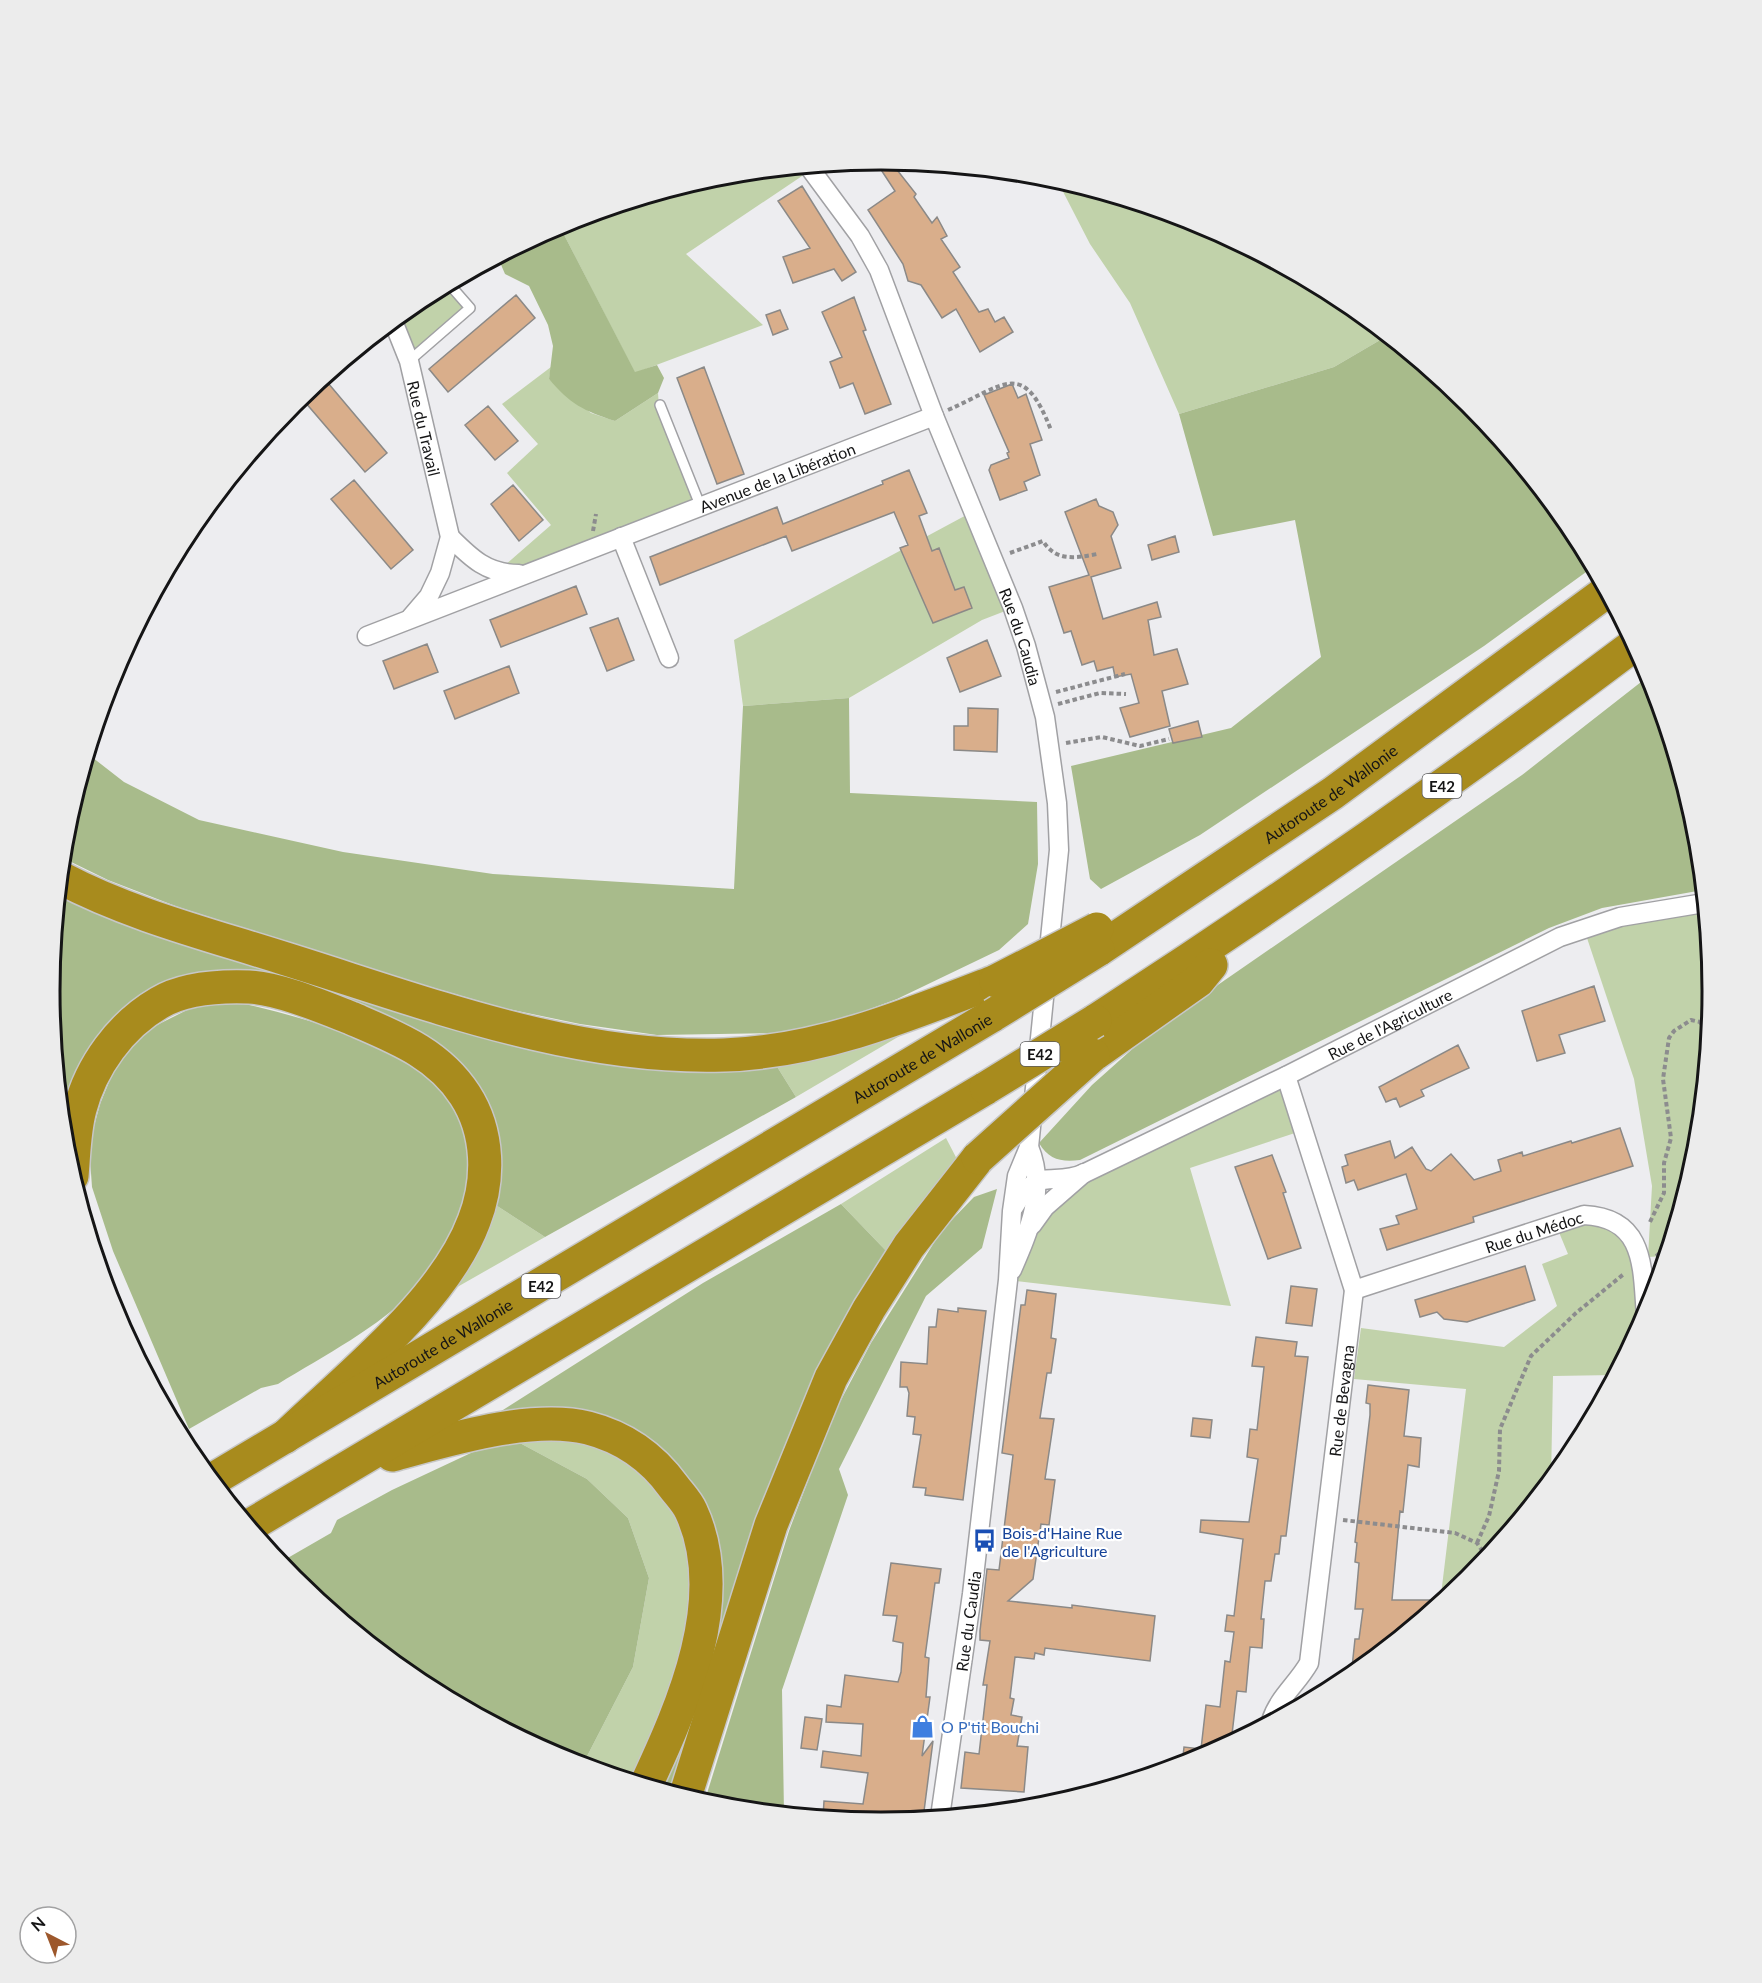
<svg xmlns="http://www.w3.org/2000/svg" width="1762" height="1983" font-family="Lato,sans-serif">
<style>
.green{fill:#c1d2aa}
.forest{fill:#a8bb8b}
.building{fill:#d9ae8b;stroke:#8b8987;stroke-width:1.5}
.lines{fill:none;stroke-linecap:round;stroke-linejoin:round}
.lane-casing{stroke:#a1a1a4;stroke-width:12}
.street-casing{stroke:#a1a1a4;stroke-width:21}
.highway-casing{stroke:#c7c7c7;stroke-width:36}
.path{stroke:#8c8c8e;stroke-width:4;stroke-dasharray:4.5 3;stroke-linecap:butt}
.lane{stroke:#fff;stroke-width:9}
.street{stroke:#fff;stroke-width:18}
.highway{stroke:#a88b1d;stroke-width:33}
.highway-bridge-casing{stroke:#c7c7c7;stroke-width:36;stroke-linecap:butt}
.highway-bridge{stroke:#a88b1d;stroke-width:33}
.labels{text-anchor:middle;dominant-baseline:central;stroke-width:4.5;stroke-linejoin:round;paint-order:stroke}
.shield{fill:#fff;stroke:#5b5b5c;stroke-width:1.5}
.shield-label{font-size:15px;font-weight:bold;fill:#151516}
.street-label{font-size:16px;fill:#151516;stroke:#fff}
.transit-label{font-size:16px;fill:#164399;stroke:#fff;text-anchor:start}
.shop-label{font-size:16px;fill:#366cbe;stroke:#fff;text-anchor:start}
.rim{fill:none;stroke:#151516;stroke-width:3}
</style>
<rect width="100%" height="100%" fill="#ededf0"/>
<path class="green" d="M809,167L811,170L686,254L763,325L635,373L559,225L719,176Z
M1057,180L1200,223L1343,300L1387,336L1334,367L1179,414L1130,303L1090,244Z
M449,284L470,308L409,361L393,321L419,300Z
M551,367L549,379L591,413L615,421L658,393L659,406L700,505L577,554L497,572L551,525L507,473L538,444L502,404Z
M972,512L1013,608L982,620L849,698L743,706L734,640Z
M1704,909L1712,992L1696,1154L1665,1256L1648,1257L1652,1186L1634,1079L1584,929Z
M937,1014L796,1097L776,1065Z
M1286,1076L1304,1130L1190,1168L1231,1306L1008,1280L1053,1199Z
M946,1138L960,1165L891,1256L841,1204Z
M491,1202L545,1237L445,1294Z
M1584,1215L1632,1238L1646,1316L1629,1347H1619L1620,1365L1614,1375L1553,1376L1551,1480L1469,1580L1440,1603L1466,1389L1354,1379L1361,1328L1504,1347L1557,1306L1542,1264L1568,1254L1556,1225Z
M543,1438L583,1442L626,1457L677,1508L695,1575L677,1678L638,1782L582,1766L633,1667L649,1578L628,1518L587,1479L518,1442Z"/>
<path class="forest" d="M559,225L635,372L657,365L664,378L658,393L615,421C584,411 570,404 549,379L553,346L548,325L529,286L505,274L499,260Z
M1387,336L1469,404L1573,530L1593,567L1484,646L1200,835L1101,889L1090,879L1071,766L1231,728L1321,657L1295,520L1213,536L1179,414L1334,367Z
M1650,675L1697,830L1703,890L1602,908L1549,928L1080,1160C1061,1162 1049,1160 1039,1143L1092,1085L1157,1027L1522,775Z
M849,698L850,793L1037,802L1038,864L1028,924L999,950L897,999L835,1022L781,1033L657,1035L580,1024L503,1008L393,976L178,907L108,880L63,858L66,829L88,754L124,782L199,820L343,852L493,874L734,889L743,706Z
M60,890L486,1034L776,1065L796,1097L545,1237L491,1202L495,1152L386,1017L154,991L63,1127L50,992Z
M236,1002C277,1011 315,1022 355,1035C367,1039 382,1042 393,1048C423,1066 456,1099 465,1134C479,1187 454,1250 417,1288C378,1328 325,1355 278,1384L261,1388L189,1429L113,1251L92,1187L89,1145L100,1104L118,1060L145,1031L197,1005Z
M997,1189L982,1248L926,1296L839,1469L848,1495L782,1690L784,1813L718,1807L704,1803L789,1531L832,1417L871,1343L942,1230L974,1197Z
M841,1204L891,1256L678,1795L661,1790L711,1642L671,1461L495,1415L703,1283Z
M518,1442L587,1479L628,1518L649,1578L633,1667L582,1766L562,1760L419,1683L293,1579L279,1563L331,1533L337,1520L392,1490L473,1452Z"/>
<path class="building" d="M878,160L890,161L916,194L914,197L932,223L937,217L947,236L941,239L960,267L953,272L979,312L988,309L995,322L1004,317L1013,332L980,352L956,309L942,318L921,285L908,281L903,264L868,210L895,191L876,162Z
M802,186L856,272L842,281L834,269L793,283L783,257L810,248L778,201Z
M516,295L535,318L448,392L429,369Z
M854,297L866,330L863,331L891,404L865,414L853,383L840,388L830,362L842,357L822,312Z
M780,310L788,329L773,335L766,315Z
M704,367L744,474L717,484L677,378Z
M328,383L387,453L365,472L305,402Z
M1012,384L1018,398L1026,394L1042,440L1030,444L1040,475L1024,482L1027,490L1000,500L989,470L991,465L1009,458L1007,453L1009,452L984,395Z
M488,406L518,441L495,460L465,425Z
M909,470L927,513L919,516L932,551L939,548L955,590L964,587L972,608L933,623L900,548L908,545L894,512L792,551L786,536L660,585L650,557L777,507L783,524L883,484L882,481Z
M354,480L413,550L391,569L331,499Z
M513,485L543,520L519,541L491,504Z
M1096,499L1099,506L1113,512L1118,525L1111,536L1121,568L1091,577L1103,619L1157,602L1161,617L1148,620L1154,655L1177,649L1188,684L1162,691L1170,726L1130,737L1120,708L1139,703L1131,674L1115,677L1113,667L1097,671L1094,661L1082,665L1071,631L1064,633L1049,587L1089,575L1065,512Z
M1175,536L1179,552L1152,560L1148,545Z
M576,586L587,614L501,647L490,620Z
M618,618L634,660L607,671L590,628Z
M987,640L1001,676L960,692L947,658Z
M427,644L438,672L394,689L383,661Z
M509,666L519,693L455,719L444,691Z
M968,708L998,709L997,752L954,750V726H968Z
M1198,721L1202,737L1173,743L1169,729Z
M1594,986L1605,1021L1559,1035L1565,1053L1537,1061L1522,1011Z
M1458,1045L1469,1068L1421,1090L1424,1096L1400,1107L1396,1098L1386,1102L1379,1087Z
M1620,1128L1633,1166L1473,1217L1474,1222L1387,1250L1380,1229L1399,1224L1396,1216L1417,1209L1406,1174L1358,1190L1354,1180L1346,1183L1342,1167L1348,1165L1345,1155L1390,1141L1395,1158L1412,1147L1426,1169L1431,1171L1451,1154L1474,1180L1501,1171L1498,1160L1522,1152L1523,1156L1571,1141L1572,1143Z
M1272,1155L1286,1192L1283,1193L1301,1248L1268,1259L1235,1167Z
M1525,1266L1535,1300L1467,1322L1444,1319L1437,1312L1420,1317L1415,1300Z
M1291,1286L1317,1289L1312,1326L1286,1323Z
M1027,1290L1056,1294L1051,1338L1056,1339L1051,1373H1047L1040,1418L1054,1419L1045,1479L1055,1480L1049,1525L1041,1524L1033,1579L1008,1601L1072,1608V1605L1155,1616L1150,1661L1045,1648L1044,1655L1035,1653L1034,1659L1015,1657L1010,1698L1014,1699L1011,1715L1022,1717L1017,1746L1028,1747L1024,1792L961,1788L965,1752L979,1754L987,1685H983L990,1641L980,1640V1631L987,1569L999,1570L1013,1455L1002,1453L1021,1305H1025Z
M958,1308L986,1311L963,1500L925,1495L926,1488L913,1487L921,1435L913,1434L915,1417L907,1416L909,1393L907,1387H900L901,1362L927,1364L929,1327H936L938,1309L958,1312Z
M1256,1337L1297,1342L1295,1356L1308,1357L1286,1536H1281L1279,1554H1275L1271,1581H1265L1261,1619H1264L1262,1648L1250,1647L1246,1692L1237,1691L1231,1743L1199,1760L1182,1765L1184,1747L1201,1749L1206,1705L1220,1707L1225,1661L1230,1662L1234,1632L1225,1631L1227,1615L1234,1616L1243,1539L1200,1532L1201,1520L1249,1522L1258,1459L1247,1457L1250,1429L1257,1430L1264,1367L1252,1366Z
M1368,1385L1409,1390L1404,1436L1421,1438L1419,1467L1408,1465L1403,1512L1400,1511L1392,1600H1444L1351,1677L1355,1639H1359L1363,1609H1355L1359,1563L1355,1562L1357,1543L1355,1542L1370,1415V1404L1366,1403Z
M1193,1418L1212,1420L1210,1438L1191,1436Z
M891,1563L941,1569L939,1583H935L925,1657L929,1658L926,1697H930L922,1756L933,1741L923,1819L880,1823L823,1817L824,1801L863,1804L868,1773L821,1767L823,1751L861,1756L863,1724L826,1722L827,1705L841,1707L845,1675L898,1682L901,1672L903,1643L893,1641L897,1616L883,1615Z
M805,1717L822,1719L817,1750L801,1748Z"/>
<g class="lines">
<defs>
<path id="lane" d="M409,361L470,308L449,284
M660,405L700,505"/>
<g id="street">
<path id="s1" d="M809,167L860,236L879,270L934,416L1013,608L1026,646L1045,717L1057,803L1059,850L1029,1147L1017,1176L1012,1211L1008,1280L972,1594L940,1817"/>
<path id="s2" d="M393,321L409,361L450,537L440,573L429,596L411,617"/>
<path d="M450,537C471,558 487,574 519,574"/>
<path d="M621,537L669,658"/>
<path id="s3" d="M367,636L934,416"/>
<path id="s4" d="M1014,1207C1039,1164 1051,1188 1085,1173L1286,1076L1560,937L1620,917L1704,903"/>
<path d="M1032,1225L1045,1207L1084,1173"/>
<path d="M1012,1270C1029,1231 1047,1190 1029,1147"/>
<path id="s5" d="M1354,1290L1584,1215C1646,1218 1642,1268 1646,1316"/>
<path id="s6" d="M1271,1721C1278,1698 1297,1684 1309,1663L1354,1290L1286,1076"/>
</g>
<g id="highway">
<path d="M61,878C131,915 211,935 286,959C427,1003 574,1060 724,1055C819,1052 909,1015 996,981"/>
<path id="s7" d="M1098,950L1333,793L1606,592"/>
<path d="M1095,1021C1279,902 1459,777 1634,645"/>
<path d="M1093,1055L1198,981L1211,965"/>
<path d="M72,1176C74,1154 74,1131 80,1109C91,1066 121,1025 159,1003C184,988 221,986 249,987C278,988 323,1007 351,1018C395,1037 438,1053 465,1095C489,1132 490,1180 474,1221C444,1302 347,1377 285,1437"/>
<path d="M392,1455C448,1440 531,1414 588,1428C623,1437 652,1457 673,1486C679,1494 687,1502 691,1511C731,1597 683,1706 646,1785"/>
<path id="s8" d="M212,1480L993,1015"/>
<path d="M249,1526L986,1088"/>
<path d="M685,1797L771,1525L831,1378L869,1309L909,1246L978,1158"/>
</g>
</defs>
<use href="#lane" class="lane-casing"/>
<use href="#street" class="street-casing"/>
<use href="#highway" class="highway-casing"/>
<path class="path" d="M948,410C1005,385 1023,358 1051,430
M593,531L596,514
M1010,553L1043,541C1056,562 1076,558 1097,554
M1056,692L1125,674
M1058,704L1100,693L1126,694
M1066,743L1102,737L1140,746L1169,739
M1650,1222L1664,1193V1163L1671,1138L1663,1079L1669,1038L1674,1031L1691,1020L1700,1022L1708,1033
M1656,1256L1668,1247
M1343,1520L1455,1533L1477,1543L1487,1558
M1477,1543L1489,1516L1499,1471L1500,1429L1531,1356L1576,1313L1625,1273"/>
<use href="#lane" class="lane"/>
<use href="#street" class="street"/>
<use href="#highway" class="highway"/>
<defs>
<path id="highway-bridge" d="M996,981L1097,929
M993,1015L1098,950
M986,1088L1095,1021
M978,1158L1093,1055"/>
</defs>
<use href="#highway-bridge" class="highway-bridge-casing"/>
<use href="#highway-bridge" class="highway-bridge"/>
</g>
<defs>
<symbol id="bus-bare" viewBox="-9 -9 18 18"><path d="M-5-6H5V4H4V6H2V4H-2V6H-4V4H-5ZM-3.5-4V0h7V-4ZM-3.5 1.2v1.5H-2V1.2ZM2 1.2v1.5H3.5V1.2Z" fill="#1a4fb4" stroke="#fff" stroke-width="2.5" paint-order="stroke"/></symbol>
<symbol id="shop-bare" viewBox="-9 -9 18 18"><path d="M-5-2.5h2.3a2.7 3.5 0 0 1 5.4 0H5L5.5 6h-11ZM-1.5-2.5h3a1.5 2.3 0 0 0-3 0Z" fill="#3f7fe0" stroke="#fff" stroke-width="2.5" paint-order="stroke"/></symbol>
</defs>
<g fill-rule="evenodd">
<use href="#bus-bare" x="968" y="1524" width="33" height="33"/>
<use href="#shop-bare" x="906" y="1710" width="33" height="33"/>
</g>
<g class="labels">
<g class="shield">
<rect x="1422.5" y="774" width="39" height="24" rx="4.5"/>
<rect x="1020.5" y="1042" width="39" height="24" rx="4.5"/>
<rect x="521.5" y="1274" width="39" height="24" rx="4.5"/>
</g>
<g class="shield-label">
<text x="1442" y="786">E42</text>
<text x="1040" y="1054">E42</text>
<text x="541" y="1286">E42</text>
</g>
<g class="street-label">
<text stroke="none"><textPath href="#s2" startOffset="112">Rue du Travail</textPath></text>
<text stroke="none"><textPath href="#s3" startOffset="440">Avenue de la Libération</textPath></text>
<text stroke="none"><textPath href="#s1" startOffset="518">Rue du Caudia</textPath></text>
<text stroke="none"><textPath href="#s7" startOffset="280">Autoroute de Wallonie</textPath></text>
<text stroke="none"><textPath href="#s4" startOffset="423">Rue de l'Agriculture</textPath></text>
<text stroke="none"><textPath href="#s8" startOffset="826">Autoroute de Wallonie</textPath></text>
<text stroke="none"><textPath href="#s5" startOffset="189">Rue du Médoc</textPath></text>
<text stroke="none"><textPath href="#s8" startOffset="268">Autoroute de Wallonie</textPath></text>
<text stroke="none"><textPath href="#s6" startOffset="334">Rue de Bevagna</textPath></text>
<text transform="translate(968 1621) rotate(-82)">Rue du Caudia</text>
</g>
<g class="transit-label">
<text x="1002" y="1532">Bois-d'Haine Rue<tspan x="1002" dy="18">de l'Agriculture</tspan></text>
</g>
<g class="shop-label">
<text x="941" y="1726">O P'tit Bouchi</text>
</g>
</g>
<path d="M0 0H1762V1983H0ZM60 991a821 821 0 1 1 1642 0a821 821 0 1 1-1642 0Z" fill="#ececec" fill-rule="evenodd"/>
<path class="rim" d="M60 991a821 821 0 1 1 1642 0a821 821 0 1 1-1642 0Z"/>
<g transform="translate(48 1935) rotate(318)"><circle r="28" fill="#ffffff" stroke="#a1a1a2" stroke-width="1.5"/>
<path d="M0-4.5L10 22L0 15L-10 22Z" fill="#9d582c"/>
<text y="-9" font-size="16" font-weight="bold" text-anchor="middle" fill="#151516">N</text>
</g>
</svg>
